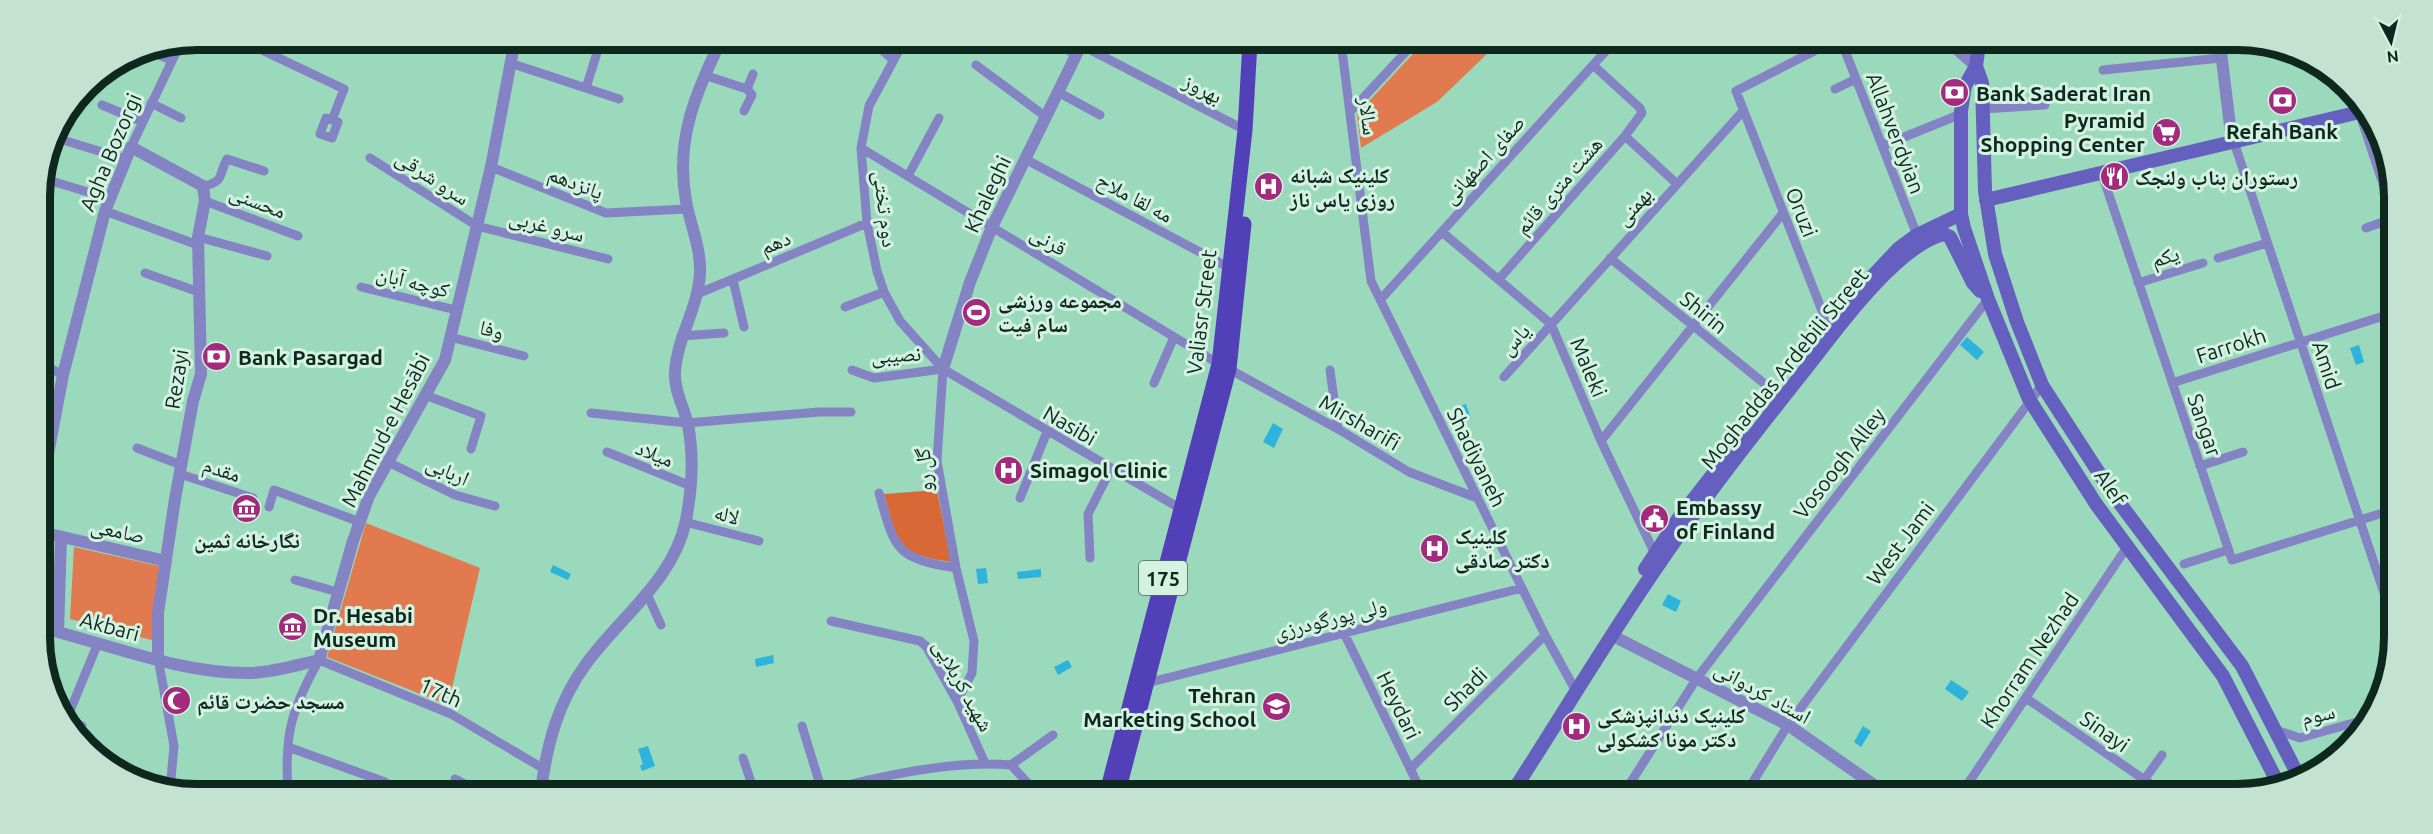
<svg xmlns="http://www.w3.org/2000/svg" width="2433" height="834" font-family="Ubuntu,'Noto Naskh Arabic',sans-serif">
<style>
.green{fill:#e17b4f}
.forest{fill:#d86936}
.water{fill:#2db3dc}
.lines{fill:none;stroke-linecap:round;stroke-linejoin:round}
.minor{stroke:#8484c5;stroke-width:9}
.tertiary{stroke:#8484c5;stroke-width:12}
.secondary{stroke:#655fbf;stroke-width:14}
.primary{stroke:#5240b9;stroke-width:15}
.labels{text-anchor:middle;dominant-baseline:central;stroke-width:6;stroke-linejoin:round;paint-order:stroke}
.shield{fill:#d3f2e2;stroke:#496558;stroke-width:1.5}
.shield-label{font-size:20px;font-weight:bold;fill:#0e281d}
.street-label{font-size:21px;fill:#0e281d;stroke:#d3f2e2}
.poi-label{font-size:21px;font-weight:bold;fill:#0e281d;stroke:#d3f2e2;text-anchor:start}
.rim{fill:none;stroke:#0e281d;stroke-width:8}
</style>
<rect width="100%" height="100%" fill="#9ad9bb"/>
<path class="green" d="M1424,42H1484L1490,51L1437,102L1361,148L1357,114Z
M366,523L480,568L448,705L327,657Z
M74,547L159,566L152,640L70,619Z"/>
<path class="forest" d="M937,490L951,562C897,554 898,544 884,494Z"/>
<path class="water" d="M1967,337L1984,352L1977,360L1960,345Z
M2359,345L2364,362L2356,365L2350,348Z
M1466,404L1471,419L1464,423L1457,407Z
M1273,423L1283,429L1274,448L1263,442Z
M553,565L571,574L568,580L550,572Z
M986,568L988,583L978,584L976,569Z
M1041,569V577L1018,579L1017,572Z
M1668,594L1681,601L1676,612L1662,605Z
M773,655L774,663L756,667L755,659Z
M1068,660L1072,667L1058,675L1054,667Z
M1951,680L1969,692L1962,701L1945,689Z
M1863,726L1871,731L1861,747L1854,742Z
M648,746L655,766L642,771L640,766L643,764L638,749Z"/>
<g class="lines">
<path class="minor" d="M239,39L344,89L332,120
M872,41L893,60
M904,41L869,106L861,148L867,223L877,271L884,292L900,321L943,369L1181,509
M1056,41L1075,55
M1341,42L1371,281L1545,635L1577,693
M1842,43L1917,235
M1081,45L1245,130
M1963,45V44
M145,49L171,60
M510,63L619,99
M976,65L1046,117
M2103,70L2221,58
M704,75L747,89
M586,88L601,40
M1835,89L1856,79
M1058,92L1100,115
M151,103L181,118
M102,105L143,122
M1983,109L2045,105
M744,111L752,95L747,89L753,74
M1350,112L1415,42
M326,118L338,122L332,138L320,134Z
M1625,136L1677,184
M2232,136L2389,608
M53,137L125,159
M1882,146L1961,114
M131,147L181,42
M861,148L1219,364
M370,158L477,226L608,259
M1025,159L1228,267
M491,167L606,213L687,209
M2102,174L2232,560L2389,511
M908,176L939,118
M41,178L108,198
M203,186C225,182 218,175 227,159L264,171
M205,201L298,236
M105,211L198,245
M2366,228L2391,219
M1442,232L1551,324L1601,441L1657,558
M198,237L267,256
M1610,258L1782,398
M2218,258L2267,243
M145,273L199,292
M1499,279L1625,136L1642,113L1640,108L1593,65
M733,280L744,327
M2138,283L2203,263
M361,287L456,310
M697,294L867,223
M1380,300L1613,43
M845,307L884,292
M1828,326L1736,91L1830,43
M681,336L724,333
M450,337L524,356
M40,363L63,375
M943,369L937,461L956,568L974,641L972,673L957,701
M1229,369L1338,429L1409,472L1477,498
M852,370L874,378L943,369
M1330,370L1338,429
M1504,377L1743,111
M1154,383L1174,337
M2172,383L2390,314
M425,395L481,416L471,449
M41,411L56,415
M591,413L687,423L819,412H851
M1601,441L1783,213
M137,448L181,465
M607,452L691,486
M388,462L455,495L495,506
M2200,466L2243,452
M180,474L253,498
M879,493C895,550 895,558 956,568
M1020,498L1047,432
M269,507L274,490L360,522
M685,522L759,541
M1090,558L1088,514L1111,469
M2184,564L2228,550
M295,580L338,592
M647,594L661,625
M831,621L920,641L926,646L957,701L985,763
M42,629L58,632
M1344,633L1422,793
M158,658L174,746L170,790
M1147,683L1522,588
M2026,698L2165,794
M67,718L98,643
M67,718L82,726
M802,726L822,791
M2276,730L2300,738L2371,718
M288,747L385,782
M743,758L754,791
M1011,765L1053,735
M1410,769L1545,635
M455,779L476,790
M867,780L875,791
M288,790C284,734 292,708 319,660L451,714L544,769
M825,791C880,776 955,760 1011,765L1036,792
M1227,792L1228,787
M1624,793L1697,678L1988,299
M1746,793L1788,725L2042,385
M1863,794L1870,782
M1961,794L2127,547
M2134,794L2162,755"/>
<path class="tertiary" d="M1951,44L1976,66
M2220,44L2231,134
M2358,104L2391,203
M943,369L970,282L992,227L1083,41
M41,491L63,375L105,211L131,147L203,186L205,201L198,237L201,374L193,401L175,499L158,613V658
M41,532L166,561
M61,538L58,632C121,649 186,674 251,673C274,672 297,665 319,660L353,541L369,496L445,360L491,167L515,40
M1613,636L1788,725L1887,794
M541,790C547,744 558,702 586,664C620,617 674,580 686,520C692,489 694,456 688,425C684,407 674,391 675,372C677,337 699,307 700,272C701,248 690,224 686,201C675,139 695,96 721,40"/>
<path class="secondary" d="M1979,44L1976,66L1965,86L1961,111V214L1964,228L1988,299L2029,399L2096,504L2223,676L2278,783
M1976,66L1982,83L1985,191L1995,254L2017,322L2042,385L2112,493L2242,666L2298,775
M1986,200L2364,111
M1853,297L1898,249L1917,235L1961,214
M1645,569L1678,519L1742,437
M1512,793C1561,717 1608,638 1659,564C1706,495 1758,429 1809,365C1838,327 1898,245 1944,234L1950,237L1973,283L1980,291"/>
<path class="primary" d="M1107,792L1219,364L1245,130L1250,42
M1118,792L1229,369L1244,224"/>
</g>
<defs>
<symbol id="bank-disc" viewBox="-11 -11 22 22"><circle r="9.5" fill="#a42a7e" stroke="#d3f2e2"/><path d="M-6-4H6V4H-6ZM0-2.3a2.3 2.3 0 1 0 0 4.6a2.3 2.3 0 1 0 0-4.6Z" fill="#fff"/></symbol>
<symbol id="supermarket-disc" viewBox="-11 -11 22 22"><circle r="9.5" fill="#a42a7e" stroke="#d3f2e2"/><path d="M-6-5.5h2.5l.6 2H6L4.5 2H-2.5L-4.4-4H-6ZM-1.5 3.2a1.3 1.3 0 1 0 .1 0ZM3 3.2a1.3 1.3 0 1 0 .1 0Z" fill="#fff"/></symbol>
<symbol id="restaurant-disc" viewBox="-11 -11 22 22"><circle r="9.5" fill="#a42a7e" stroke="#d3f2e2"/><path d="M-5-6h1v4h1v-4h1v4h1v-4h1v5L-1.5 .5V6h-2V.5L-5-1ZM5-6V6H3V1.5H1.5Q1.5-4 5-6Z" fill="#fff"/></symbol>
<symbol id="hospital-disc" viewBox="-11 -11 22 22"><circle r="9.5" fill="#a42a7e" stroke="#d3f2e2"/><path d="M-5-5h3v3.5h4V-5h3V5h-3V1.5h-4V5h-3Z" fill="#fff"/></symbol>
<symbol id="stadium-disc" viewBox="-11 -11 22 22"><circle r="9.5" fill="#a42a7e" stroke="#d3f2e2"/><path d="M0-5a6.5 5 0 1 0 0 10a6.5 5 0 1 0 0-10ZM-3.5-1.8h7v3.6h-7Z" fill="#fff"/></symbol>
<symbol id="museum-disc" viewBox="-11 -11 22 22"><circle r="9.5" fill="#a42a7e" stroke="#d3f2e2"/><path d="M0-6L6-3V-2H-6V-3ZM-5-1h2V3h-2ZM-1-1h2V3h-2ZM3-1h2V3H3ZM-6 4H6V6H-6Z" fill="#fff"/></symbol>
<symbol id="civic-disc" viewBox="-11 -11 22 22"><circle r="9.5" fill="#a42a7e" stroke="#d3f2e2"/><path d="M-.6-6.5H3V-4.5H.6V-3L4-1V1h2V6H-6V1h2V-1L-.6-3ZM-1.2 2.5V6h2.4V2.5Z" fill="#fff"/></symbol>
<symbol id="mosque-disc" viewBox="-11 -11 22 22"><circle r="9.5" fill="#a42a7e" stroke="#d3f2e2"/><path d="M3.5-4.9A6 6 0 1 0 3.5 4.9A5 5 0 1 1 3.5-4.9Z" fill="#fff"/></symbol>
<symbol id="school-disc" viewBox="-11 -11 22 22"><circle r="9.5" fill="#a42a7e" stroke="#d3f2e2"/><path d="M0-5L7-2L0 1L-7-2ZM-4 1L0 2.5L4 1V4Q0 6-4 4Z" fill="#fff"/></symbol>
</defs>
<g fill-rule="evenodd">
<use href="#bank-disc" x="1938" y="76" width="33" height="33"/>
<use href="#bank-disc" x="2266" y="84" width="33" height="33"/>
<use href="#supermarket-disc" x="2150" y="116" width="33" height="33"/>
<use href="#restaurant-disc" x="2098" y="160" width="33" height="33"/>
<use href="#hospital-disc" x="1252" y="170" width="33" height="33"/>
<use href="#stadium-disc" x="960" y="296" width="33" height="33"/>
<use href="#bank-disc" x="200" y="340" width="33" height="33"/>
<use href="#hospital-disc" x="992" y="454" width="33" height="33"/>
<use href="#museum-disc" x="230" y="492" width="33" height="33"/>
<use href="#civic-disc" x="1638" y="502" width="33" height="33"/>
<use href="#hospital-disc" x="1418" y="532" width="33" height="33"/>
<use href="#museum-disc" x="276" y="610" width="33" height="33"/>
<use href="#mosque-disc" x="160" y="684" width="33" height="33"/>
<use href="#school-disc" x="1260" y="690" width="33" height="33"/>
<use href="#hospital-disc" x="1560" y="710" width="33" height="33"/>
</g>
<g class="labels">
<rect class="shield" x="1139" y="561" width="48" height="34" rx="4.5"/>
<g class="shield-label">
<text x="1163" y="578">175</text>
</g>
<g class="street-label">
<text transform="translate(1203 88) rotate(27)">بهروز</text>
<text transform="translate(1369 116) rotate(83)">سالار</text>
<text transform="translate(1896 133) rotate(69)">Allahverdyian</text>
<text transform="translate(110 152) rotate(-67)">Agha Bozorgi</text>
<text transform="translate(1483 159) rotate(-48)">صفای اصفهانی</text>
<text transform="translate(433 177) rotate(33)">سرو شرقی</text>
<text transform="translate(576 182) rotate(21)">پانزدهم</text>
<text transform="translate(1558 185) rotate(-49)">هشت متری قائم</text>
<text transform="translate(987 194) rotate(-65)">Khaleghi</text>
<text transform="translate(1135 197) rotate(28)">مه لقا ملاح</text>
<text transform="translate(258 201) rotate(21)">محسنی</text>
<text transform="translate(1633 206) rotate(-48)">بهمنی</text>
<text transform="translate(886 209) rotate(83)">دوم تختی</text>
<text transform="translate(1802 212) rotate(68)">Oruzi</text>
<text transform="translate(547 225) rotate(14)">سرو غربی</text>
<text transform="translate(1049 240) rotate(31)">قرنی</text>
<text transform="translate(775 242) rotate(-23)">دهم</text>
<text transform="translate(2165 256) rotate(-17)">یکم</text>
<text transform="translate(413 281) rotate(14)">کوچه آبان</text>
<text transform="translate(1201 312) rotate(-83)">Valiasr Street</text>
<text transform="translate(1704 312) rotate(39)">Shirin</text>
<text transform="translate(492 329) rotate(15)">وفا</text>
<text transform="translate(1514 339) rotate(-48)">یاس</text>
<text transform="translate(2231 345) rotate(-18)">Farrokh</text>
<text transform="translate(896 354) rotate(-3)">نصیبی</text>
<text transform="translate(2327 365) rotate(72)">Amid</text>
<text transform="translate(1589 367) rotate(67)">Maleki</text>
<text transform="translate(1784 368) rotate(-51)">Moghaddas Ardebili Street</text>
<text transform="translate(176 379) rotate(-81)">Rezayi</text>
<text transform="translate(1360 422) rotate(30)">Mirsharifi</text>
<text transform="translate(1070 425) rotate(30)">Nasibi</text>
<text transform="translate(2205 425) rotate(71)">Sangar</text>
<text transform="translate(385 430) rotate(-63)">Mahmud-e Hesābi</text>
<text transform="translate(655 453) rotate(22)">میلاد</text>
<text transform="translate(1477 457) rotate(64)">Shadiyaneh</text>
<text transform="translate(1839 463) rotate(-52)">Vosoogh Alley</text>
<text transform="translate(222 469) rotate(18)">مقدم</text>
<text transform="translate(448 470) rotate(24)">اربابی</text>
<text transform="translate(923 470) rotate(-93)">گل رو</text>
<text transform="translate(2111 487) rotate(56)">Alef</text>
<text transform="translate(727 514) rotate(15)">لاله</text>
<text transform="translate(118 530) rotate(12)">صامعی</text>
<text transform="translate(1900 543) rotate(-53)">West Jami</text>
<text transform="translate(1330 618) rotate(-14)">ولی پورگودرزی</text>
<text transform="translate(110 626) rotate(15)">Akbari</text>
<text transform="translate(2029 660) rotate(-56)">Khorram Nezhad</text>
<text transform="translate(964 685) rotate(61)">شهید کربلایی</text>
<text transform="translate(1465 689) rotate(-45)">Shadi</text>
<text transform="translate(441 692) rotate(24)">17th</text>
<text transform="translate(1763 692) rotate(29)">استاد کردوانی</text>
<text transform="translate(1399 705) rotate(64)">Heydari</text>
<text transform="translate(2318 714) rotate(-13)">سوم</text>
<text transform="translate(2105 731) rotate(35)">Sinayi</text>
</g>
<g class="poi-label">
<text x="1976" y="93">Bank Saderat Iran</text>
<text x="2145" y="120" text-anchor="end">Pyramid<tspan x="2145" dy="24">Shopping Center</tspan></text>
<text x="2282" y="131" text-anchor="middle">Refah Bank</text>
<text x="1290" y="175">کلینیک شبانه<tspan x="1290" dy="24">روزی یاس ناز</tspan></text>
<text x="2135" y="177">رستوران بناب ولنجک</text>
<text x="998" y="300">مجموعه ورزشی<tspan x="998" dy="24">سام فیت</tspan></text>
<text x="238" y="357">Bank Pasargad</text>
<text x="1030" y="470">Simagol Clinic</text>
<text x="1676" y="507">Embassy<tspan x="1676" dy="24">of Finland</tspan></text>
<text x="1455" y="536">کلینیک<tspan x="1455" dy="24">دکتر صادقی</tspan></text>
<text x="247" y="540" text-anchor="middle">نگارخانه ثمین</text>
<text x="313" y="615">Dr. Hesabi<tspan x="313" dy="24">Museum</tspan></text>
<text x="1256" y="695" text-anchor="end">Tehran<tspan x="1256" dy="24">Marketing School</tspan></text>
<text x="197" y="701">مسجد حضرت قائم</text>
<text x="1597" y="715">کلینیک دندانپزشکی<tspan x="1597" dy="24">دکتر مونا کشکولی</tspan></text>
</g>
</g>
<path d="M0 0H2433V834H0ZM197 50H2237A147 147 0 0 1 2384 197V637A147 147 0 0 1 2237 784H197A147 147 0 0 1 50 637V197A147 147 0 0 1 197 50Z" fill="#c3e2d2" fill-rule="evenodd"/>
<path class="rim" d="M197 50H2237A147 147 0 0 1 2384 197V637A147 147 0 0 1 2237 784H197A147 147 0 0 1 50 637V197A147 147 0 0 1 197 50Z"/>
<g transform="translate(2391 42) rotate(173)" stroke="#d3f2e2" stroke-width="4.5" paint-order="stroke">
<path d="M0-4.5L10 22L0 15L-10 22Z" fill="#0e281d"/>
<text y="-9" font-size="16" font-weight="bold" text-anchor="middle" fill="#0e281d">N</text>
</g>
</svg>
